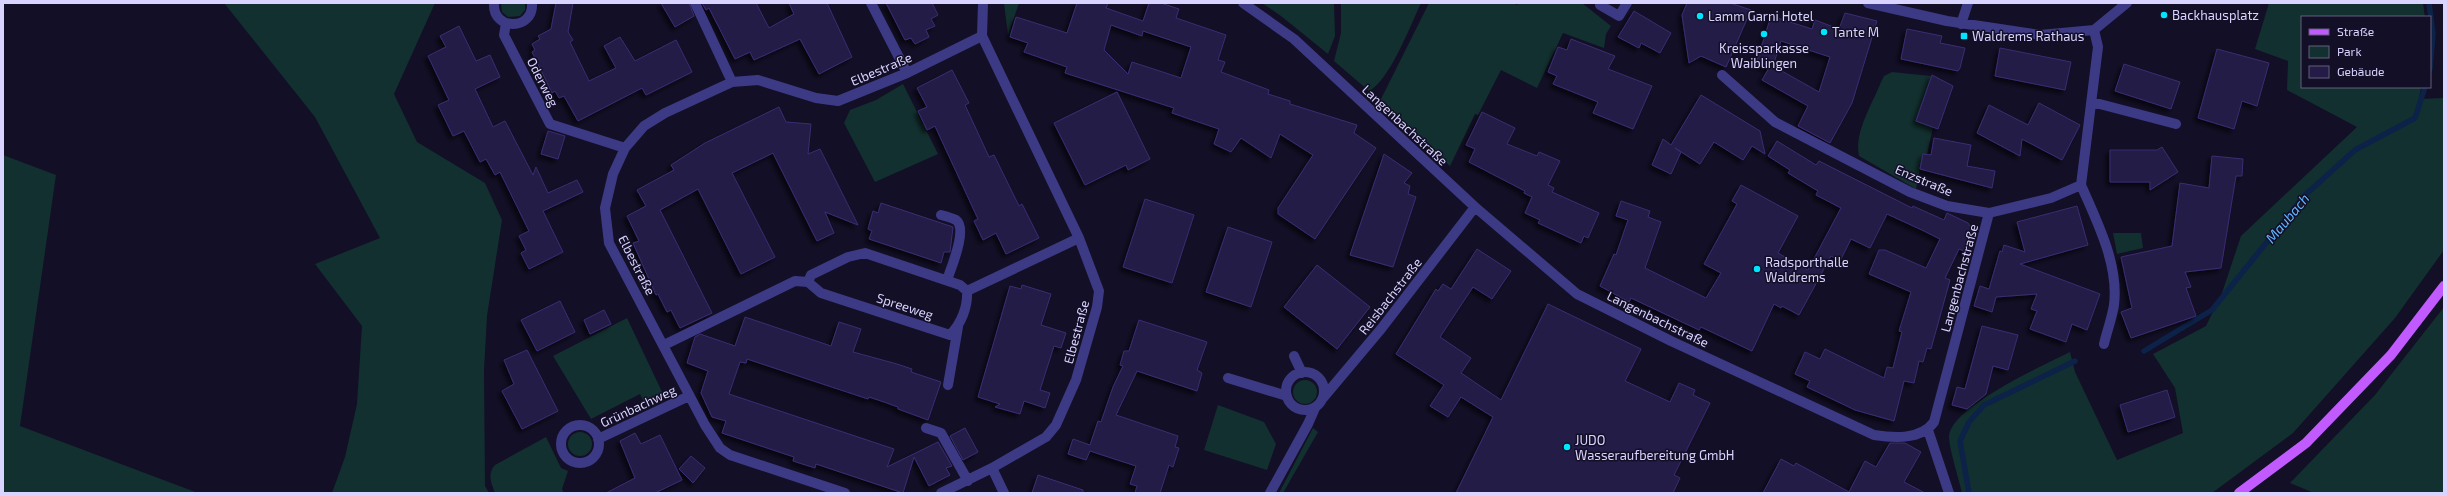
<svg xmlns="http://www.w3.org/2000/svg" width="2447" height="496" font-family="'Exo 2',sans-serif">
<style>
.green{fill:#12302f}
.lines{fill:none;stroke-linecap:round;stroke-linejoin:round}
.stream{stroke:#0c2248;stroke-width:5.5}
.building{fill:#241b47;stroke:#3b2d73;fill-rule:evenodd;filter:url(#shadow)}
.minor{stroke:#3d3a85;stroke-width:10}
.major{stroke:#c25bff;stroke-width:10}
.poi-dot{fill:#00e5ff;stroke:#130f26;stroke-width:1.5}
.labels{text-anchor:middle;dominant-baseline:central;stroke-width:3;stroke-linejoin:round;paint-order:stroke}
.poi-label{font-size:13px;fill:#d9d4ff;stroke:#130f26;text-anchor:start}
.street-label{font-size:13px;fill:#d9d4ff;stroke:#130f26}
.water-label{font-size:14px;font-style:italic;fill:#62b6ff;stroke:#130f26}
</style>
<defs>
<filter id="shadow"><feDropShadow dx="-3.5" dy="3.5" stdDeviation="2" flood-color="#0009"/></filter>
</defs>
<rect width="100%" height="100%" fill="#130f26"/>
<path class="green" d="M224,3H435L394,94L417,142L485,183L502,220L487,316L484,370L485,486L489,493H332L345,457L357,404L362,326L315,264L380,238L315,117Z
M525,3V10L520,16L508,17L502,12L501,3Z
M1004,3H1019L1008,35Z
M1262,3H1334L1335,36L1328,54L1281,16Z
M1341,3H1421C1410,26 1390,80 1369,91L1334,61L1341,33Z
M1429,3H1513L1517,5L1518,3H1582L1611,26L1606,34L1604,48L1563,33L1537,88L1501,70L1478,115L1475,114L1450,166L1382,105L1381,99Z
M2269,3H2423L2425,17H2302V87H2421L2419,99L2444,98V250L2395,318L2293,433L2212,493H1962C1959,479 1949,449 1949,436C1951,407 2044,365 2070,352L2075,372L2117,460L2183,433L2175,388L2153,354L2206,326L2222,293L2241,236L2357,127L2287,90L2288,61L2255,49Z
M1892,72L1931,76L1916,121L1933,127L1927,155L1923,154L1916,189L1859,156C1854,132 1872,105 1881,82L1884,76Z
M903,84L938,154L875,182L844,123L850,110L876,100Z
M3,155L56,175L20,426L198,493H3Z
M2113,233H2141L2143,248L2117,254Z
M2444,307V493H2314L2290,483L2375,395Z
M627,318L664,396L646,406L640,394L591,419L553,356Z
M1293 392a12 12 0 1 1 24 0a12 12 0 1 1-24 0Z
M1218,405L1264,422L1276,444L1267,470L1204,450Z
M1313,428L1318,432L1283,493H1279Z
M568 444a12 12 0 1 1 24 0a12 12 0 1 1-24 0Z
M546,437L561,468L568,471L562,489L564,493H495C491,483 487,474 495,465Z"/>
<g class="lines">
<path class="stream" d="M2429,3L2433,34L2430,69
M2144,351L2212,310L2304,196L2355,150L2415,118L2425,87
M1969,493L1960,441L1969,422L1984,405L2075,361"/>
</g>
<path class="building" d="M556,3H573L568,32L573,40L570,42L589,81L616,68L604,46L620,37L635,61L676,40L692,72L646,95L642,88L578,121L564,96L559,98L555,91L552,93L532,52L535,50L532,44L540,39L538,36L551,29Z
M661,3H689L694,16L675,27Z
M702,3H756L769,28L794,14L789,3H827L852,57L819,74L800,39L754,60L750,52L735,59L709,8L706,10Z
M886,3H932L938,15L931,19L935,26L926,30L929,37L915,44L911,38L905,40Z
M1077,3H1108L1106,8L1143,21L1149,3H1161L1179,9L1176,18L1226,35L1218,60L1225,62L1221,72L1269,90L1268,94L1290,101V104L1357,125L1354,133L1376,148L1315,239L1278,214V208L1313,155L1280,134L1271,158L1241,138L1231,152L1214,144L1219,129L1172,113L1174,108L1065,73L1067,67L1024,52L1028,43L1010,37L1016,17L1067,33ZM1111,25L1142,36L1143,31L1191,47L1181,78L1132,62L1128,74L1104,50Z
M1687,3H1730L1751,10L1726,67L1701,56L1689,63L1682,15Z
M1634,11L1671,33L1660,53L1641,43L1639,48L1618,37Z
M1845,13L1877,21L1852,103L1830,143L1798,126L1808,106L1762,80L1769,68L1756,64L1771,16L1812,29L1815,20L1839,29ZM1781,41L1830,57L1819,92L1773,66Z
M459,26L476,61L490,55L500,77L475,89L493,127L505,121L533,175L536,167L548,193L577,180L583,192L543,211L563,252L529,269L521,253L526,250L519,236L529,231L500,172L495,175L486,159L480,162L464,131L453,136L438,105L449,100L428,56L446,47L440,36Z
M1907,29L1942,36L1940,43L1965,48L1960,68L1958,71L1901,59Z
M1571,39L1615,56L1608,69L1652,86L1633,129L1593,113L1598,102L1553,84L1557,76L1548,72L1558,47L1567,50Z
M2000,48L2071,62L2065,90L1995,76Z
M2217,49L2269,63L2257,106L2242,101L2234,129L2198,118Z
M2124,64L2180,82L2171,109L2115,91Z
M952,70L969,103L965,105L989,157L994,155L1019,206L1022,204L1039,238L1006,254L996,233L983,240L974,221L978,219L935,126L927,130L918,111L927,107L917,88Z
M1932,75L1953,86L1938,129L1916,121Z
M1117,92L1150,159L1128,170L1126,165L1085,185L1054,123Z
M1701,95L1760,131L1765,154L1752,146L1743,160L1714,142L1700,164L1675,148L1681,152L1671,174L1652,165L1663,139L1671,145Z
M2039,103L2080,125L2062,160L2022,139L2020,156L1977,133L1989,105L2028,125Z
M779,107L786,122L811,124L808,154L820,149L858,225L825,212L834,233L817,241L773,153L732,173L775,257L741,274L698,189L660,210L712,313L680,328L671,310L667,312L658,294L656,295L633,243L639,241L627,216L646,206L637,190L674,170L671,165L705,143Z
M1482,112L1515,128L1507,144L1537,156L1539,152L1560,161L1548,185L1554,188L1552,192L1599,213L1588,238L1584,236L1581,243L1538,223L1540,220L1525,213L1532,197L1524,193L1525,191L1469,162L1475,149L1466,145Z
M548,131L565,136L558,159L541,154Z
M1934,138L1971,145L1967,166L1995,171L1992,188L1920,169L1923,154L1931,155Z
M1777,141L1816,165L1819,161L1912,208L1913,206L1944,220L1947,213L1968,223L1974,232L1968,253L1959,249L1945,278L1950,280L1931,349L1927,348L1923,362L1919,361L1914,383L1904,381L1894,421L1855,410L1807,387L1810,381L1795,374L1805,352L1820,359L1825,349L1884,378L1887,367L1893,368L1902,332L1899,331L1911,292L1869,274L1879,250H1885L1926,268L1940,239L1924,231L1887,214L1870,248L1851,239L1840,261L1831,256L1799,315L1782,306L1781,308L1774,304L1752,351L1701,327L1699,330L1631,298L1629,302L1600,286L1614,254L1616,255L1628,220L1616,216L1621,201L1650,211L1648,217L1661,222L1645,268L1706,298L1721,273L1704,264L1737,204L1732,201L1741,185L1798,216L1778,253L1808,270L1841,208L1816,195L1818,191L1788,173L1790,170L1768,156Z
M2162,147L2178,172L2150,190V182H2110V150H2157Z
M1384,154L1412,173L1404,183L1410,186L1408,194L1416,197L1393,267L1350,255Z
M2212,156L2243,159L2242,176H2236L2221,268L2185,272L2191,287L2186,288L2196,316L2131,338L2121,312L2132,308L2121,257L2172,246L2180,183L2209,188Z
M1145,199L1194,215L1172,283L1123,267Z
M881,203L953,227L950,252H944L941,263L869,239L872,231L868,229L873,211L878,213Z
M2077,206L2088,245L2020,264L2100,294L2087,330L2072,324L2066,342L2030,329L2037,311L2031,309L2037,294L1996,297L1992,312L1974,306L1980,286L1989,289L2000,251L2002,252L2004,245L2025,252L2017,222Z
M1228,227L1272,242L1251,307L1206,292Z
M1477,249L1511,271L1492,299L1473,287L1440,337L1471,358L1461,373L1501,400L1548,304L1641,349L1625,381L1670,402L1679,383L1695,390L1693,395L1710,403L1674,475L1680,478L1673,493H1456L1493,417L1461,397L1448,417L1430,406L1444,385L1396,354L1436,289L1438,291L1443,284L1451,289Z
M1317,265L1370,307L1337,349L1284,307Z
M1022,285L1051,294L1041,325L1066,333L1061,348L1054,346L1040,390L1050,393L1045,408L1024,401L1020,414L995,407L1000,404L978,397L1010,286L1021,289Z
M560,301L575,332L537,351L521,320Z
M604,310L611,324L590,334L584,320Z
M745,317L831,346L839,322L861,329L853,352L897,364L912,369L911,372L941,382L928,420L898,409V407L884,402L869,397L868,399L747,359L746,363L740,362L729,394L894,449L887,467L938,442L952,466L946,468L950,475L929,486L914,457L903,493L816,464L815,468L793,461L794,457L722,433L726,421L712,417L701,393L708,371L687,363L695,337L700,334L735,346Z
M1139,320L1207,342L1197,370L1202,373L1197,391L1137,371L1116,415L1178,436L1175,447L1179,448L1173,467L1169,465L1160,493H1135L1137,486L1130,484L1136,466L1090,451L1086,460L1068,454L1073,439L1090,445L1098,421L1101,422L1113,387L1123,366L1120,365L1124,351H1129Z
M1982,326L2018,335L2008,370L1993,366L1986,394L1967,409L1952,405L1957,387L1965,389Z
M527,350L558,411L522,429L502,391L514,384L504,360Z
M2167,390L2175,417L2128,432L2120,405Z
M965,428L978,452L963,460L950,436Z
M635,433L641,444L660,435L682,480L655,493H606L635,478L620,441Z
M1890,443H1905L1921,452L1904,482L1925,493H1763L1781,459L1794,466L1796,463L1849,492L1865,461L1876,467Z
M691,456L705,468L693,483L679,469Z
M1038,475L1083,490V493H1032Z"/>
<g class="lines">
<path class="minor" d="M494,3C492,31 534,31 532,3
M695,3L732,82
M871,3L907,73
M1243,3L1294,39L1475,207L1577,294L1671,341L1874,435C1894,438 1921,440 1934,422L1989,213
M1868,3L1947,21L2040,35L2094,30L2127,3
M1600,5L1619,16L1627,3
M506,23L504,35L550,124L625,148
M1961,24L1968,3
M1722,75L1775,122L1910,192L1947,206L1989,213L2051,198L2081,185L2098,47L2094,30
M2092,102L2176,124
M2081,185C2097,222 2119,264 2114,305C2112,318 2107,331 2104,344
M941,215C945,216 952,218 956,220C968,229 951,268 947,280
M808,282L811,275L848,257L865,253L960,285L967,291L1079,238
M664,345L795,281L808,282L821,293L950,335C961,324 968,307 967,291
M1294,356L1302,373
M1286 391a19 19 0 1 1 38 0a19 19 0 1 1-38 0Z
M1228,378L1287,396
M948,385L958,327
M1323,398L1381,329L1475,207
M561 444a19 19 0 1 1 38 0a19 19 0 1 1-38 0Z
M926,428L941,433L968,481
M1928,430L1949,493
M598,439L689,396
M992,468L1004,493
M845,493L730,455L720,448L705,425L609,243L605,208L613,174L625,148L644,126L665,113L732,82L758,80L816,98L838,101L907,73L982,36
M941,493L992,468L1046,437L1056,425L1076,380L1097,307L1099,291L1079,238L982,36L983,3
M1270,493L1308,424L1315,408"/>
<path class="major" d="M2239,493L2306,443L2391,355L2444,286"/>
</g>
<g class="poi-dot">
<circle cx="2164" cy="15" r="4"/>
<circle cx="1700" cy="16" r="4"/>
<circle cx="1824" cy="32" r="4"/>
<circle cx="1764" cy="34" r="4"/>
<rect x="1960" y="32" width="8" height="8" rx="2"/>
<circle cx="1757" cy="269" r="4"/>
<circle cx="1567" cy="447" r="4"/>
</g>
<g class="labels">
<g class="poi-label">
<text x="2172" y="15">Backhausplatz</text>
<text x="1708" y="16">Lamm Garni Hotel</text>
<text x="1832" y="32">Tante M</text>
<text x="1972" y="36">Waldrems Rathaus</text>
<text x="1764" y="48" text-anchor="middle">Kreissparkasse<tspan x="1764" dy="15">Waiblingen</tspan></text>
<text x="1765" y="262">Radsporthalle<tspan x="1765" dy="15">Waldrems</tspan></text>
<text x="1575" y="440">JUDO<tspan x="1575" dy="15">Wasseraufbereitung GmbH</tspan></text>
</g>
<g class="street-label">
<text transform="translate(881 69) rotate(-23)">Elbestraße</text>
<text transform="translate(543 82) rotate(63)">Oderweg</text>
<text transform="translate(1405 125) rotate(43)">Langenbachstraße</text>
<text transform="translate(1924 180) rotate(23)">Enzstraße</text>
<text transform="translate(637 265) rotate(63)">Elbestraße</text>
<text transform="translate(1959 278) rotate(-75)">Langenbachstraße</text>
<text transform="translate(1390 296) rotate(-52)">Reisbachstraße</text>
<text transform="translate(905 306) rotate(18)">Spreeweg</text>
<text transform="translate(1658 319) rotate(26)">Langenbachstraße</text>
<text transform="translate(1076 332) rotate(-75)">Elbestraße</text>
<text transform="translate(638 406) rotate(-25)">Grünbachweg</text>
</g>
<g class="water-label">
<text transform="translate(2287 218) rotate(-50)">Maubach</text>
</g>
</g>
<rect width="2447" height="496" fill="none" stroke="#d9d4ff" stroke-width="8"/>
<rect x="2301" y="16" width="130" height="72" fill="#130f26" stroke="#625e7d"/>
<rect x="2309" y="29" width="20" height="6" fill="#c25bff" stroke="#625e7d"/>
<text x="2337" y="36" font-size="12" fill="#d9d4ff">Straße</text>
<rect x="2309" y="46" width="20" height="12" fill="#12302f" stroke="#625e7d"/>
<text x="2337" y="56" font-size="12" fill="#d9d4ff">Park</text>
<rect x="2309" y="66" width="20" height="12" fill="#241b47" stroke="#625e7d"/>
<text x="2337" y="76" font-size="12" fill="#d9d4ff">Gebäude</text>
</svg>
